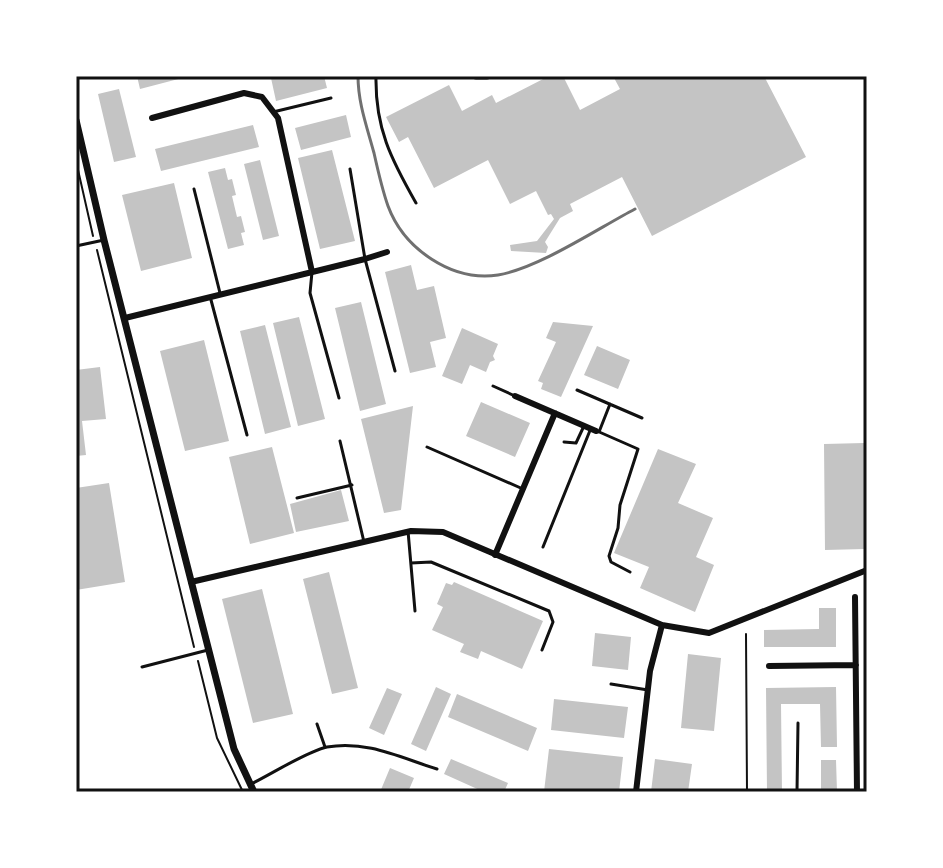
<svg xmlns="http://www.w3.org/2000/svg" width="943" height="868" font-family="Arial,sans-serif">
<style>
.building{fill:#c4c4c4}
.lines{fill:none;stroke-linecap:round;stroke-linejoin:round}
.path{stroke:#111;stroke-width:2}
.service{stroke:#111;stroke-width:3}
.minor{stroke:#111;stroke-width:6}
.tertiary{stroke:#111;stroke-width:7}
.rail{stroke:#707070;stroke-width:3}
.neatline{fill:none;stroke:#111;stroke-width:3}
</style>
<rect width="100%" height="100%" fill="#fff"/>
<path class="building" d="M137,76H186V77L140,89Z
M280,76H324L327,88L276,101L271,78Z
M549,76H563L580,110L620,89L613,76H764L806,157L652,236L622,177L570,204L573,211L560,218L545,242L548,247L546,253L511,251L510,245L537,241L554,219L551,214L548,215L536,191L510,204L488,160L434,188L408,137L399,142L386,117L449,85L462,111L492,95L496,103Z
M119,89L136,157L114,162L98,94Z
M346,115L351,137L301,150L295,128Z
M253,125L259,147L161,171L155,149Z
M332,150L355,241L320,249L298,158Z
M260,160L279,236L263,240L244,164Z
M225,168L228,180L232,179L236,195L232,196L237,217L241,216L245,232L241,233L244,245L228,249L208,172Z
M174,183L192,258L141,271L122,195Z
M411,265L417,290L434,286L446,338L430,342L436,367L410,373L385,272Z
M361,302L386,404L360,411L335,308Z
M299,317L325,419L298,426L273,323Z
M553,322L593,326L561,397L541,389L543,383L538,381L556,342L546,338Z
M265,325L291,427L265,434L240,331Z
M462,328L498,344L493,356L495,360L490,362L486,372L470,365L462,384L442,376Z
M204,340L229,441L185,451L160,351Z
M597,346L630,360L618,389L584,375Z
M100,367L106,419L82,421L86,455L76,456V370Z
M481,402L530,423L515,457L466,436Z
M413,406L401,510L384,513L361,419Z
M864,443V549L825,550L824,444Z
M272,447L294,533L250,544L229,457Z
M658,449L696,464L678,503L713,518L696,557L714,565L695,612L640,588L649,567L614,553Z
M109,483L125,582L76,590V488Z
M341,490L349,521L296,532L290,504Z
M329,572L358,688L332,694L303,579Z
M454,582L543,621L522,669L481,651L478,659L460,652L464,644L432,630L443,607L437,604L446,583L452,585Z
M262,589L293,714L253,723L222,599Z
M819,608H836V647H764V630L819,629Z
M595,633L631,637L628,670L592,666Z
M688,654L721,658L714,731L681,728Z
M436,687L451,694L426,751L411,744Z
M836,687L837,747H821L820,704H781L782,792H767L766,688Z
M387,688L402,694L384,735L369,728Z
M457,694L537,728L528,751L448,717Z
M554,699L628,707L624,738L551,730Z
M549,749L623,757L619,792H544Z
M451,759L508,783L504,792H484L444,774Z
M655,759L692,764L688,792H651Z
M821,760H836L837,792H821Z
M390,768L414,778L408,792H380Z"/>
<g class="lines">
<path class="path" d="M76,161L93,236
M97,250L194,647
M746,634L747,792
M198,661L217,738L243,792"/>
<path class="service" d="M376,76C375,128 391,159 416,203
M273,112L331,98
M350,169L365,259L395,371
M194,189L220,293
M76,246L104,240
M312,272L310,293L339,398
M211,300L247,435
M493,386L515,396
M577,390L642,418
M597,431L638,449L620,505L618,528L609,556L611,562L630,572
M599,432L610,404
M340,441L364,542
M564,442L576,443L583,428
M427,447L523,489
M297,498L352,485
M408,531L415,611
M543,547L591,428
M411,563L431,562L549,611L553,622L542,650
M142,667L208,650
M611,684L648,690
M317,724L325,747
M253,783C273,773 308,751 327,747C367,740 401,758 437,769
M797,792L798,723"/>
<path class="minor" d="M152,118L244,93L262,97L278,118L312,272
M125,318L365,259L387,252
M515,396L596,431
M495,555L555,413
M191,582L411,531L443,532L662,625L709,633L867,570
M855,597L857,792
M769,666L856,665
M636,792L650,671L662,625"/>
<path class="tertiary" d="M476,76H487
M76,120L104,240L234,749L254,792"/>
<path class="rail" d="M358,76C358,103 367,127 374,153C378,171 382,189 388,206C404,249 452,282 498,275C539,268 597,229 635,209"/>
</g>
<rect width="943" height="868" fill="none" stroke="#ffffff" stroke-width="156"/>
<rect x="78" y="78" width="787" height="712" class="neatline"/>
</svg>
